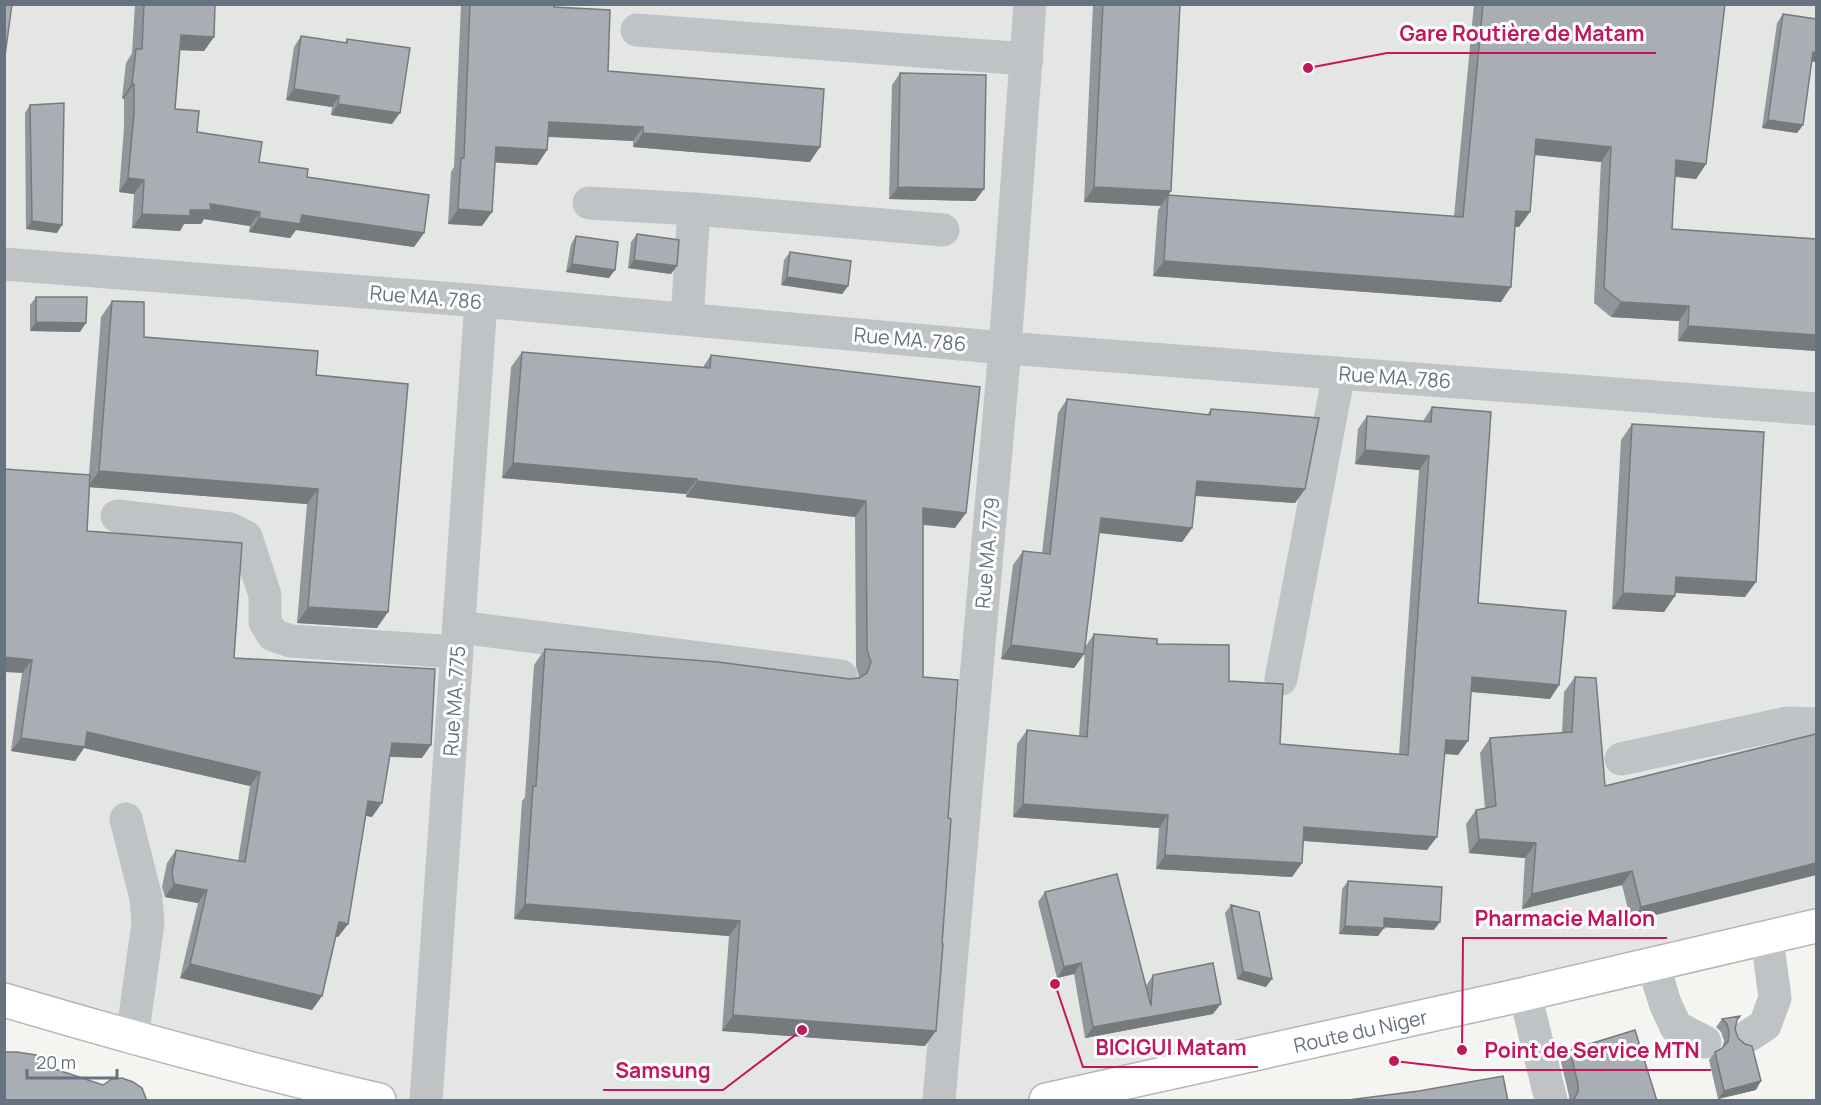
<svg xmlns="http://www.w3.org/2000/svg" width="1821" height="1105" font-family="Manrope,sans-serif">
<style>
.built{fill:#e4e6e4}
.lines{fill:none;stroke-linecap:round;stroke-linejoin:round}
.major-casing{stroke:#b3b6b9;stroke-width:36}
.minor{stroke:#c0c3c6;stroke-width:33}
.major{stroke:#fff;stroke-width:33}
.wall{fill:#90969a}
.shaded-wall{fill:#767a7d}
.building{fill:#a8aeb3;stroke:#767a7d;stroke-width:1.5}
.labels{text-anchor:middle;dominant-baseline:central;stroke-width:6;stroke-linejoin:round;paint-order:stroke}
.street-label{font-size:20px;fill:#66727f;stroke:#fff}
.leader{fill:none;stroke:#c2185b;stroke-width:2}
.callout-dot{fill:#c2185b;stroke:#fff;stroke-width:2}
.callout-label{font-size:21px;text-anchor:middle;font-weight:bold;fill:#c2185b;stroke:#fff;stroke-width:6;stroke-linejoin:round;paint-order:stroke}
</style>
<rect width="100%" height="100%" fill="#f4f4f1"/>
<path class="built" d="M4,5H1816V928L1046,1100H379L5,1000Z"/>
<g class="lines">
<defs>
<g id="major">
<path d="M4,1000C129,1037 253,1071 379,1100"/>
<path id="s1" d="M1046,1100L1525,994L1816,926"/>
</g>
</defs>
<use href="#major" class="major-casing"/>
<path class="minor" d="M637,30L1027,59
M589,203L694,209L943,230
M4,264L481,301L1005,348L1816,409
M687,319L694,209
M117,516L230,529L246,537L265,595V622L273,635L291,641L457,652
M459,627L841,676
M1281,679L1339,373
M1621,759L1787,723L1816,724
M126,819L146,898L148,923L132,1038
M1653,964L1665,1003L1676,1027L1705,1042
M1525,994L1551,1100
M1748,1036L1765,1025L1775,998L1767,938
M426,1100L481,301
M939,1100L1005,348L1030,4"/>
<use href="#major" class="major"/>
</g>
<path class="wall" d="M135,4H215L214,37L204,51L180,50L175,109L197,132L259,162L307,177L424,233L414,247L296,230L290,238L249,232L250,226L204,219L201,224H184L180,231L132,228L134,194L119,192L124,128V99L122,98L126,63L132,53Z
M461,4H554V7L608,71L810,162L633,147V141L548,137L547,150L537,165L495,162L482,226L448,224L451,172L454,167Z
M1093,4H1180L1171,191L1168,195L1454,216L1474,4H1725L1706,164L1696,179L1675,177L1672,229L1816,239V351L1678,341L1679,321L1611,317L1594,303L1601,162L1535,155L1519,227H1515L1501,302L1153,276L1158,210L1161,206L1084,202Z
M1783,14L1816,19V62L1812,61L1803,125L1797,133L1762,128L1777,23Z
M301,36L345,43L347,39L392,124L331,115L332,107L286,100L294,47Z
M900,73L984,189L975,201L889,199L892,85Z
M30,105L57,233L26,229L25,113Z
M637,234L671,274L628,268L631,242Z
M576,236L609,278L566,272L571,244Z
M790,252L848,286L842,294L781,285L784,260Z
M36,297L80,332L30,331V305Z
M112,301L144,337L316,375L377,628L297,623L307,504L89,487L87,531L234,658L422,758L390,757L372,817L366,816L348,924L338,937H336L322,996L312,1010L180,978L198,903L165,897L162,887L167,863L176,850L238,861L250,786L84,748L75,761L11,751L22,673L89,475L101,317Z
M522,352L703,367L711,355L955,528L923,525L925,1046L722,1031L729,936L514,919L522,801L525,797L534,665L545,649L850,679L859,677L856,666L855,517L686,497V494L502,478L511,367Z
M1067,399L1207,415L1211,409L1305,489L1295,503L1195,496L1192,528L1182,542L1099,533L1085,647L1094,634L1157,644L1229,681L1280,744L1399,754L1419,470L1355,464L1358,429L1367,416L1423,421L1432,407L1478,603L1559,685L1550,699L1471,692L1458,755L1445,754L1427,850L1303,841L1302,863L1292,877L1156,869L1159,828L1013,817L1017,744L1027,730L1079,736L1085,650L1084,654L1074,668L1001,659L1013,565L1023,551L1042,553L1058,413Z
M1632,424L1745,597L1675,593L1664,612L1612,609L1621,440Z
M1575,677L1605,786L1816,734V875L1631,921L1622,885L1522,909L1525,858L1469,853L1466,824L1476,810L1485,808L1480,753L1490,738L1562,733L1564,692Z
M1348,881L1434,930L1384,927L1378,936L1339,934L1342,889Z
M1045,892L1146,986L1153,975L1213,1014L1085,1038L1074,974L1057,978L1038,902Z
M1231,905L1266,987L1237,979L1225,913Z
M1722,1019L1737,1020L1735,1029L1756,1090L1718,1099L1709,1060L1715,1052L1722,1048L1724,1041L1721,1032L1716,1027Z
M1570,1050L1657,1101H1569V1096L1561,1062Z"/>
<path class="shaded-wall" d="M181,35L214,37L204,51L172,50Z
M1813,52L1816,53V62L1807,61Z
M132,84H134L124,99L122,98Z
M294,89L339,96L332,107L286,100Z
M338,104L400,113L392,124L331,115Z
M1768,120L1803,125L1797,133L1762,128Z
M549,122L643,127L633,141L539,136Z
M643,133L820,147L810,162L633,147Z
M1536,139L1611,147L1601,162L1526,154Z
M496,147L547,150L537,165L486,162Z
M1676,160L1706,164L1696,179L1665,175Z
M128,178L144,180L134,194L119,192Z
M898,187L984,189L975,201L889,199Z
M1094,187L1171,191L1161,206L1084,202Z
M210,204L260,212L250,226L204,219L201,224H184L180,231L132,228L142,214L190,210Z
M458,209L492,212L482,226L448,224Z
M1516,211L1530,212L1519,227L1506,226Z
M302,215L424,233L414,247L296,230L290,238L249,232L259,218Z
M32,221L62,225L57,233L26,229Z
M634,260L677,266L671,274L628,268Z
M1164,261L1511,287L1501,302L1153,276Z
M572,264L615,270L609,278L566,272Z
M787,277L848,286L842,294L781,285Z
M1621,302L1689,306L1679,321L1611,317Z
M36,322L86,323L80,332L30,331Z
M1688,326L1816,335V351L1678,341Z
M1365,450L1429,456L1419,470L1355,464Z
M513,463L697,479L686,494L502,478Z
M99,471L318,489L307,504L88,487Z
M697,481L866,501L855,517L686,497Z
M1197,481L1305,489L1295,503L1187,495Z
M923,508L966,513L955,528L912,523Z
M1101,518L1192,528L1182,542L1091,532Z
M1676,577L1756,582L1745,597L1665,592Z
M1623,593L1675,596L1664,612L1612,609Z
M308,607L388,612L377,628L297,623Z
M1011,645L1084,654L1074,668L1001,659Z
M4,657L32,660L22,673L4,672Z
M1472,677L1559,685L1550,699L1463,691Z
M87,732L260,772L250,786L84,748L75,761L11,751L21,738Z
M1446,740L1468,741L1458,755L1436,753Z
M392,743L431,745L422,758L383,756Z
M368,801L382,803L372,817L359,814Z
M1023,804L1168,815L1159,828L1013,817Z
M1304,827L1437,837L1427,850L1294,840Z
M1479,839L1536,843L1525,858L1469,853Z
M1165,855L1302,863L1292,877L1156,869Z
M1816,863V875L1631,921L1641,907Z
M1632,871L1622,885L1522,909L1532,894Z
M174,884L207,890L198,903L165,897Z
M525,904L740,921L729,936L514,919Z
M1384,918L1440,922L1434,930L1378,927Z
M339,922L348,924L338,937L330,936Z
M1345,926L1384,928L1378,936L1339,934Z
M1081,963L1074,974L1057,978L1064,967Z
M190,964L322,996L312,1010L180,978Z
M1243,971L1272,979L1266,987L1237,979Z
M1221,1004L1213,1014L1085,1038L1093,1027Z
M733,1015L936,1031L925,1046L722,1031Z
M1761,1081L1756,1090L1718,1099L1724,1091Z"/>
<path class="building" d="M4,4H12L4,63Z
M144,4H215L214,37L181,35L175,109L199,111L197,132L262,142L259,162L308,169L307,177L429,195L424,233L302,215L300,224L259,218L260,212L210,204L211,210H190V216L142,214L144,180L128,178L134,114V84H132L136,49H142Z
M470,4H554V7L610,10L608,71L824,89L820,147L643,133V127L549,122L547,150L496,147L492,212L458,209L461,158H464Z
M1103,4H1180L1171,191L1094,187Z
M1483,4H1725L1706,164L1676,160L1672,229L1816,239V335L1688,326L1689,306L1621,302L1604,288L1611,147L1536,139L1530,212L1516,211L1511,287L1164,261L1168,195L1463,217Z
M1783,14L1816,19V53L1813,52L1803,125L1768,120Z
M301,36L347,43V39L410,48L400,113L338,104L339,96L294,89Z
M900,73L986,75L984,189L898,187Z
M64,103L62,225L32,221L30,105Z
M637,234L679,240L677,266L634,260Z
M576,236L618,242L615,270L572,264Z
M790,252L851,261L848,286L787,277Z
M36,297H87L86,323L36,322Z
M112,301L144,302V337L318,351L316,375L408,384L388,612L308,607L318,489L99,471Z
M522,352L710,368L711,355L980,387L966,513L923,508V677L958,680L948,818L951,819L942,944H943L936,1031L733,1015L740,921L525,904L533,786H536L545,649L718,662L850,679L859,678L867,673L871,662L867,650L866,501L697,481V479L513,463Z
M1067,399L1210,415L1211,409L1319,418L1305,489L1197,481L1192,528L1101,518L1084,654L1011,645L1023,551L1050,554Z
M1432,407L1491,412L1478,603L1566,611L1559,685L1472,677L1468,741L1446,740L1437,837L1304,827L1302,863L1165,855L1168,815L1023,804L1027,730L1087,737L1094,634L1157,639V644L1229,645V681L1283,684L1280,744L1408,755L1429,456L1365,450L1367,416L1431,422Z
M1632,424L1764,432L1756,582L1676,577L1675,596L1623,593Z
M4,469L90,475L87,531L242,543L234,658L435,669L431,745L392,743L382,803L368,801L348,924L339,922L322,996L190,964L207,890L174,884L172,873L176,850L245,862L260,772L87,732L85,747L21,738L32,660L4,657Z
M1575,677L1596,678L1605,786L1816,734V863L1641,907L1632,871L1532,894L1536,843L1479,839L1476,810L1496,806L1490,738L1572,732Z
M1117,874L1151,1006L1153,975L1213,963L1221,1004L1093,1027L1081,963L1064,967L1045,892Z
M1348,881L1442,887L1440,922L1384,918V928L1345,926Z
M1231,905L1259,912L1272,979L1243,971Z
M1740,1016L1737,1020L1735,1029L1738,1038L1745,1044L1752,1046L1761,1081L1724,1091L1715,1052L1721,1049L1728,1042L1729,1032L1727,1024L1722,1019Z
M1635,1030L1657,1101H1574V1099L1578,1092V1084L1570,1050Z
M4,1052H17L36,1055L46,1066L103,1085L112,1079L122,1078L133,1082L142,1088L147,1101H4Z
M1503,1076L1508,1101H1340L1419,1091Z"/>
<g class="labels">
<g class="street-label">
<text transform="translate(426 297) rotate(5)">Rue MA. 786</text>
<text transform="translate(910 339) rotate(5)">Rue MA. 786</text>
<text transform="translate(1395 377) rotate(4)">Rue MA. 786</text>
<text transform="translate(987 553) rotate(-85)">Rue MA. 779</text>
<text transform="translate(454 701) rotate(-86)">Rue MA. 775</text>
<text stroke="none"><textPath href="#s1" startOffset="322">Route du Niger</textPath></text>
</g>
</g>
<path class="leader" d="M1308 68L1387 53H1656M1462 1050L1463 938H1667M1055 984L1083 1067H1258M1394 1061L1472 1070H1711M802 1030L723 1090H603"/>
<g class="callout-dot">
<circle cx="1308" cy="68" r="6"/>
<circle cx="1462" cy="1050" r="6"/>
<circle cx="1055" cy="984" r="6"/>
<circle cx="1394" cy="1061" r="6"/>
<circle cx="802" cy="1030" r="6"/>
</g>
<g class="callout-label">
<text x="1522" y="41">Gare Routière de Matam</text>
<text x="1565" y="926">Pharmacie Mallon</text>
<text x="1171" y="1055">BICIGUI Matam</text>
<text x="1592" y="1058">Point de Service MTN</text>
<text x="663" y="1078">Samsung</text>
</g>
<rect width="1821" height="1105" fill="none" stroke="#66727f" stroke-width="12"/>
<path d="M27 1069v9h90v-9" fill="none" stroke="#66727f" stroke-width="3"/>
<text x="36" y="1069" font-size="18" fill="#66727f" stroke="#ffffff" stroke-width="4.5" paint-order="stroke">20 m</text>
</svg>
